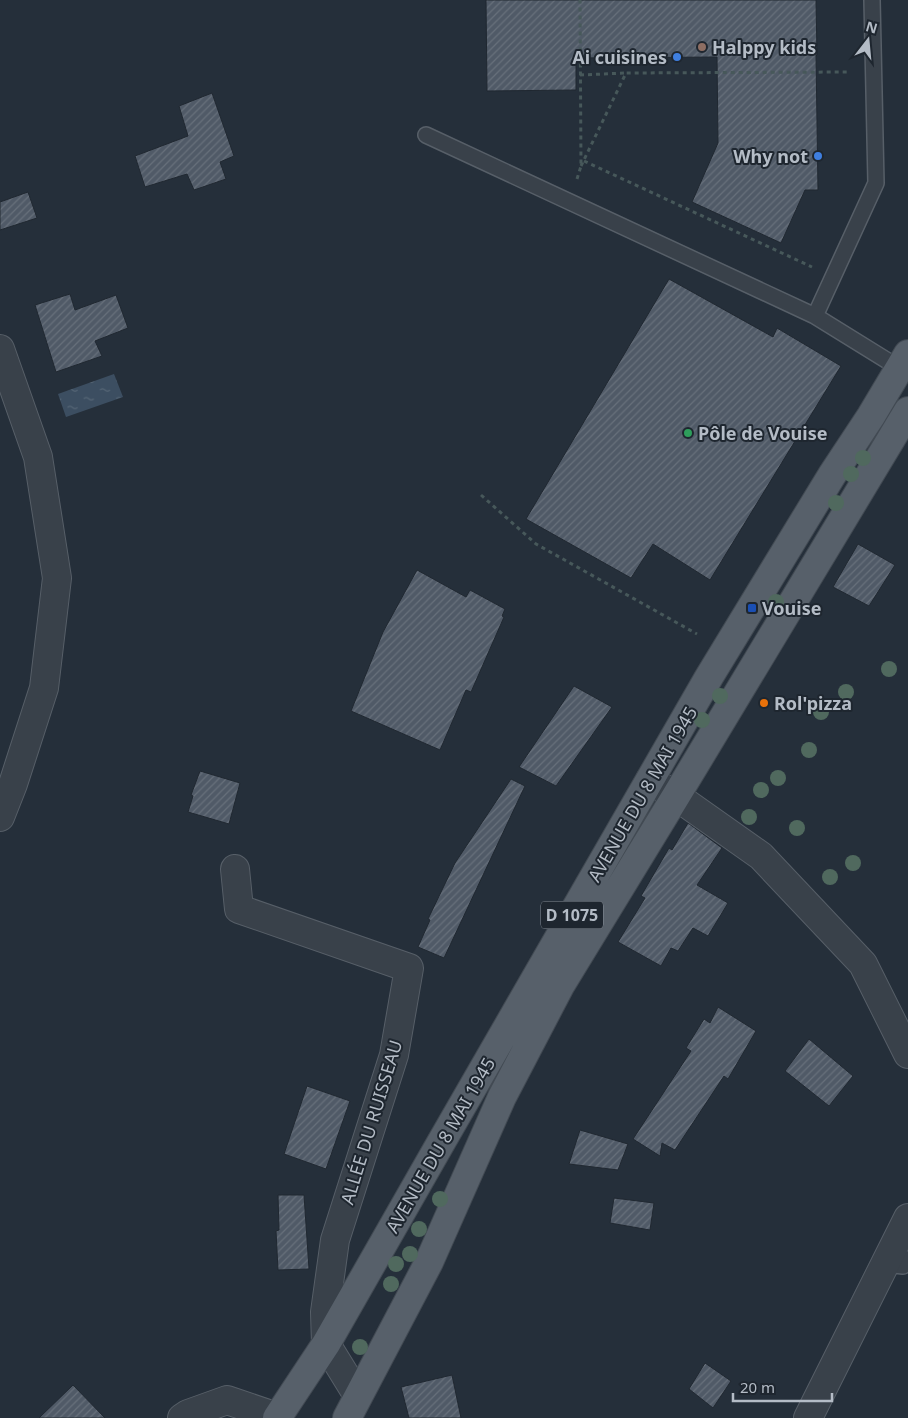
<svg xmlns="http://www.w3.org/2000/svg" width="908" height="1418" font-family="'Noto Sans',sans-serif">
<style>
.water{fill:url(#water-ripples)}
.building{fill:url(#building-hatch);stroke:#202831}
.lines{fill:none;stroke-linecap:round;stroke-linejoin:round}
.service-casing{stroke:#575f68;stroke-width:18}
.minor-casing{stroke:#575f68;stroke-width:30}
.tertiary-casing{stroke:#575f68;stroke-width:30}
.primary-casing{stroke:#424a53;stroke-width:30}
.path{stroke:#47585a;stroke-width:3;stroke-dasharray:4 4;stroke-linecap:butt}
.service{stroke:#39414a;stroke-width:15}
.minor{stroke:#39414a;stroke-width:28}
.tertiary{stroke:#39414a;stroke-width:28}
.primary{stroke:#57606a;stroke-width:28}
.tree{fill:#50695e}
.education-dot{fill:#8d6e63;stroke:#1e262f;stroke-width:2}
.shop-dot{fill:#3f7fe0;stroke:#1e262f;stroke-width:2}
.leisure-dot{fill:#2e9e5b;stroke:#1e262f;stroke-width:2}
.transit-dot{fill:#1a4fb4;stroke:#1e262f;stroke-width:2}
.food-dot{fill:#e8710a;stroke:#1e262f;stroke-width:2}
.labels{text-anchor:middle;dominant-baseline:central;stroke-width:4;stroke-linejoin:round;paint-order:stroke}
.shield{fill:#1e262f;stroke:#878f99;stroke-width:1}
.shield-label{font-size:16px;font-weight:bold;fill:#b4bcc6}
.poi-label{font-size:18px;font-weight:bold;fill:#b4bcc6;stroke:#1e262f;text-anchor:start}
.street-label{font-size:18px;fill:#b4bcc6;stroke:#1e262f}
</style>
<defs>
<pattern id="water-ripples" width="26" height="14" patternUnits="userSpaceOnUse" patternTransform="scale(1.25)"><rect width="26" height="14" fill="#3c4e61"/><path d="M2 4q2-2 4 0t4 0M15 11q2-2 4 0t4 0" fill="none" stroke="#566676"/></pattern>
<pattern id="building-hatch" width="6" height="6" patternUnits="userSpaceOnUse" patternTransform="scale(1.25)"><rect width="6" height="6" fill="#505a67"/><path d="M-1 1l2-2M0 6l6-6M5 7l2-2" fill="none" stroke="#67707b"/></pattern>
</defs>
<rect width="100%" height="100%" fill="#252f3a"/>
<path class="water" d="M114,374L123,397L66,417L58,394Z"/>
<path class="building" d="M486,0H816L817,55H816L818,190H805L781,243L692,202L718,143L717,57L576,58V90L487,91Z
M212,93L234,156L220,162L226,179L194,190L187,174L145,187L135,156L188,136L179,106Z
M28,192L37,218L0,230V202Z
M669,279L773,337L777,328L841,366L710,580L653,544L631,578L526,519Z
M70,294L75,310L116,295L128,328L95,341L102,356L56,372L35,305Z
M858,544L895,565L869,606L833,587Z
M417,570L466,597L470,590L505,609L502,616L504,617L471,692L466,690L440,750L351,711L383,632Z
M574,686L612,707L556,786L519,767Z
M200,771L240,783L229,824L188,812L193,796L191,795Z
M511,779L525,786L444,958L418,947L430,920L428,919L455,863Z
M688,823L722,848L697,885L728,903L708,936L693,928L678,951L671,948L661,966L618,942L645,898L641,896L669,848L672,850Z
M718,1007L756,1031L728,1079L724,1076L675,1150L662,1143L660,1156L633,1139L691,1051L686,1048L704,1019L710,1023Z
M809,1039L853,1076L829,1106L785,1071Z
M307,1086L350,1101L326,1169L284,1154Z
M580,1130L628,1144L618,1170L569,1164Z
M278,1195H304L309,1269L278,1270L276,1231L279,1230Z
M614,1198L654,1203L650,1230L610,1223Z
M705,1363L731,1381L713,1408L689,1389Z
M452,1375L461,1418H409L401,1387Z
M73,1385L105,1418H39Z"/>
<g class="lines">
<defs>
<path id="service" d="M426,135L815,316L904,371
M815,316L876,183L872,0
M885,1264L903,1266L908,1259"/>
<path id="minor" d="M0,349L38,457L57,578L44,688L13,784L0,817
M650,780L676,796L761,856L863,964L908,1054
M235,869L239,909L409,968L394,1055L335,1240L325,1312L326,1344L358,1396
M808,1418L908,1218"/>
<path id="tertiary" d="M182,1418L188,1414L227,1400L277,1417"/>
<path id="primary" d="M277,1418L326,1344L439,1146L709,677L832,475L871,416L908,354
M347,1418L429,1262L502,1097L560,986L676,796L908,411"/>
</defs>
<use href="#service" class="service-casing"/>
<use href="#minor" class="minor-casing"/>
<use href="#tertiary" class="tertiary-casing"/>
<use href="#primary" class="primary-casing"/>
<path class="path" d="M580,75L626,73
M584,161L812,267
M581,166L626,73L849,72
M577,179L581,166L580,0
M481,495L536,544L697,634"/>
<use href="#service" class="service"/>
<use href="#minor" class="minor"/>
<use href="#tertiary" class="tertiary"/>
<use href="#primary" class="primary"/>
</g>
<g class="tree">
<circle cx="863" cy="458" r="8"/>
<circle cx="851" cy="474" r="8"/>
<circle cx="836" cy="503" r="8"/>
<circle cx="776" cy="602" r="8"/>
<circle cx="889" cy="669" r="8"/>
<circle cx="846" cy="692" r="8"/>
<circle cx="720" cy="696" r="8"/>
<circle cx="821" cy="712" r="8"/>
<circle cx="702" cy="720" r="8"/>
<circle cx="809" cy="750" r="8"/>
<circle cx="778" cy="778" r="8"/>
<circle cx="761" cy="790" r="8"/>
<circle cx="749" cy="817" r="8"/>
<circle cx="797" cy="828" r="8"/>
<circle cx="853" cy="863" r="8"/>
<circle cx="830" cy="877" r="8"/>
<circle cx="440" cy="1199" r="8"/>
<circle cx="419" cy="1229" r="8"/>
<circle cx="410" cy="1254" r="8"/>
<circle cx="396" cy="1264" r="8"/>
<circle cx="391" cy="1284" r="8"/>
<circle cx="360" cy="1347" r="8"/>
</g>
<circle class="education-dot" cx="702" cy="47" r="5"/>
<g class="shop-dot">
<circle cx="677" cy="57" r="5"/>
<circle cx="818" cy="156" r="5"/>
</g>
<circle class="leisure-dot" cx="688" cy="433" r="5"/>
<rect class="transit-dot" x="747" y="603" width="10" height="10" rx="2.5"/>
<circle class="food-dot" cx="764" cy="703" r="5"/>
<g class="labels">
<rect class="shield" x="541" y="901.5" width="62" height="27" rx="4"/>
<g class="shield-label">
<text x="572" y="915">D 1075</text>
</g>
<g class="poi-label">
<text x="712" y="47">Halppy kids</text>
<text x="667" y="57" text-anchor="end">Ai cuisines</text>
<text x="808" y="156" text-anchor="end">Why not</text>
<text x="698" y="433">Pôle de Vouise</text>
<text x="762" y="608">Vouise</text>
<text x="774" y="703">Rol'pizza</text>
</g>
<g class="street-label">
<text transform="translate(642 794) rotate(-60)">AVENUE DU 8 MAI 1945</text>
<text transform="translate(371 1122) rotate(-73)">ALLÉE DU RUISSEAU</text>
<text transform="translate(440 1145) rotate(-60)">AVENUE DU 8 MAI 1945</text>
</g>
</g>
<g transform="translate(868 40) rotate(16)" stroke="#1e262f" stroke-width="4" paint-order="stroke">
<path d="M0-4L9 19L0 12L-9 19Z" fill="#b4bcc6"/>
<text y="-8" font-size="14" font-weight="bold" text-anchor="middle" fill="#b4bcc6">N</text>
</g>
<path d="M733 1393v8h99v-8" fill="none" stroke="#b4bcc6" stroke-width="2.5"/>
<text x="740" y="1393" font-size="15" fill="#b4bcc6" stroke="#1e262f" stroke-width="4" paint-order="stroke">20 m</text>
</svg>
